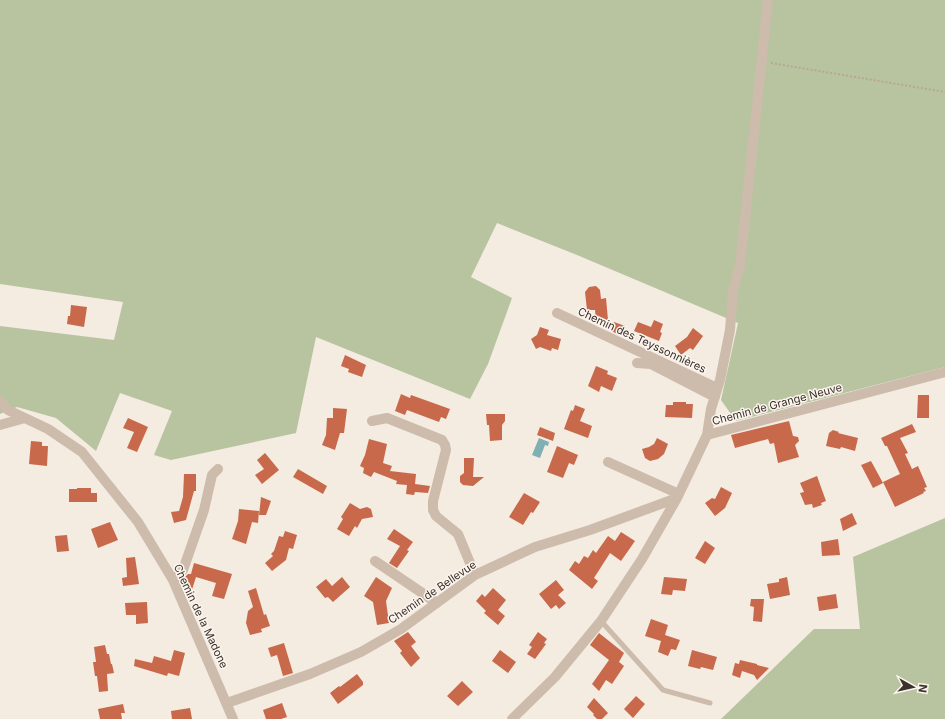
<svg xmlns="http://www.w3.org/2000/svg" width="945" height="719" font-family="Inter,sans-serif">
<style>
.green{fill:#b8c4a0}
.water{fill:#7fb0b2}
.building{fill:#c8694b}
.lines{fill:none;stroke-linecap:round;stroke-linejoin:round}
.path{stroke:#b9a596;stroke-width:2;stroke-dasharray:2 2;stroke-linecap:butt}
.service{stroke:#cdbbac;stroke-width:5}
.minor{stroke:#cdbbac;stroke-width:10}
.labels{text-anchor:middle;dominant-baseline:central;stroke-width:3;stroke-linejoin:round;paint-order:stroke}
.street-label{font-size:11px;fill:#3b302b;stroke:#fbf5ee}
</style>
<rect width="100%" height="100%" fill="#f4ebe1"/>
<path class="green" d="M0,0H945V367L736,421L721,400L738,323L577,255L497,223L471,277L512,298L488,364L470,399L316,337L296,433L171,460L154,455L172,411L120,393L96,451L56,418L17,407L0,414V326L114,340L123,302L0,284Z
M945,518V719H721L814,629H860L853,557Z"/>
<path class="water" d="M539,438L549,442L548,446L545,445L540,458L532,455Z"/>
<path class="building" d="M596,286L600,290L601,299L606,298L608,320L596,321L595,310H587L585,292L589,287Z
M71,305L87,307L84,327L67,324L68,316H70Z
M654,320L663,324L660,332L662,333L659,341L634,331L638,322L651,327Z
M614,322L625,326L622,336L611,331Z
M540,327L549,330L547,335L561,339L558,350L552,348L551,351L540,347L536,349L531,339L537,335Z
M693,328L703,336L693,350L690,348L681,355L675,346L687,337Z
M345,355L366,365L362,377L348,372L349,369L341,366Z
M596,366L608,371L607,374L617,378L612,391L601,386L599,392L588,386Z
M401,394L410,398L411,395L450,409L446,419L441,417L439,422L407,410L405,415L395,411Z
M918,395H929V418H917Z
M673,402H686V404H693L692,418L665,417L666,405H673Z
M575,405L585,409L580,421L592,426L588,438L564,429L571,410L573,411Z
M333,408L347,409L344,433H340L335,450L322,445L326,435L327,418H333Z
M486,414H505V421L502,425V440L490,441L489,425H487Z
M128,418L148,427L137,452L127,448L134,432L123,428Z
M789,421L793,436L798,437L799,441L795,445L799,457L778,463L774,443L770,444L768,439L735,448L731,435Z
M912,424L916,432L900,438L908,453L905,454L912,469L918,466L927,487L924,488L926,491L923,492L924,493L895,507L883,482L900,474L887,446H885L881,438Z
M540,427L555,433L553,441L537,435Z
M833,430L839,432L838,433L858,438L855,451L841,447L840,449L826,446L829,433Z
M657,438L668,444L664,454L658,459L650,461L645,458L642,449L649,447L654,444Z
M369,439L387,444L383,463L392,466L390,471L416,474L415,484L430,486L428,493L415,492L414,495L406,494L407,485L396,484L397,481L374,472L371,477L363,473L364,468L360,466L365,455Z
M31,441L42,442V446H48L47,466L29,464Z
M557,446L578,455L574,465L569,463L563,478L547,472Z
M265,453L279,470L262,484L255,475L264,469L257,460Z
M464,458H474L473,477H484L473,486L463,485L460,482V476L464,473Z
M871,461L883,483L873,488L861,465Z
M298,469L327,486L323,494L293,477Z
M184,474H196V491H194L186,520L174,523L171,512L179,511L183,497Z
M817,476L826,501L821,503L822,505L813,508L812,504L805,505L800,493L804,492L800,483Z
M721,487L732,493L725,508L715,516L705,503L712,498L715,499Z
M77,488H91V493H97V502H69V489H77Z
M524,493L540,502L533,513L531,512L523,525L509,517Z
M261,497L271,501L266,515H259Z
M350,503L360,509L367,507L371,509L373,517L362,519L357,528L355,526L349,536L337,529L343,519L341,517Z
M239,509L259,511L258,523L252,522L246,544L232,539L238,521Z
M852,513L857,524L843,531L840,519Z
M110,522L118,540L98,548L91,529Z
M394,529L413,542L407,550L409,551L397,568L389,563L400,546L387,539Z
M285,531L297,535L293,549L289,548L286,560L272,571L265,563L273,556L271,554L274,551L279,536L283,537Z
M621,532L635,541L621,561L610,553L594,578L598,581L592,589L569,570L575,561L579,564L584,556L588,558L593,550L596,553L608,536L615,541Z
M67,535L69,551L57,552L55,536Z
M838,539L840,555L822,556L821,542Z
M705,541L715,548L705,564L695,558Z
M135,557L139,584L123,586L122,578L127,577L126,558Z
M194,563L232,574L224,599L212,596L216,583L196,577L189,599L183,587L185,577L188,574H191Z
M342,577L350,587L333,602L328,597L325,598L316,587L326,579L332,586Z
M376,577L392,588L386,601L389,623L377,625L373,602L364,596Z
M664,577L687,579L685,591L673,590L672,595L661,594Z
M787,577L790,595L770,599L767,584L779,582V579Z
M556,580L564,590L558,595L566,603L559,609L556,605L551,609L539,594Z
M256,588L264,615L266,614L270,626L261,629L262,632L250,635L246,623L248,611L253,607L248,591Z
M493,588L506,600L498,610L505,616L498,625L484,613L486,611L476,601L482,594L485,597Z
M836,594L838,608L819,611L817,597Z
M751,599H764L762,622L753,621L754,607L750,606Z
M147,602L148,623L136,624V615H126L125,603Z
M651,619L668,625L665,635L680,640L676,650L671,649L668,656L658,652L661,641L645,636Z
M408,632L416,642L411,646L420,658L411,667L400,653L402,651L394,641Z
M538,632L547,639L544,643L546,644L535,659L527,654L532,647L529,645Z
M599,633L624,653L619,662L624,666L612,684L606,680L599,691L592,684L609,660L590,645Z
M284,643L293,673L283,676L277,655L271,657L268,648Z
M105,645L107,654H109L111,664H112L114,673L107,674L108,691L99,692L97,676H95L93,662H96L94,647Z
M174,650L185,653L179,676L168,673L167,676L134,666L135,659L152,663L154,656L171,661Z
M500,650L516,662L508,673L492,661Z
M692,650L717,657L713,670L701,667L700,669L688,666Z
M740,660L757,664V665L769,668L757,680L754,675L742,671L740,678L732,675L735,663L739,664Z
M357,674L363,682V685L338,704L330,693L339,686L340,687Z
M462,681L473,692L458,706L447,696Z
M636,696L645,704L633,718L624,709Z
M594,698L608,713L602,719H597L593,715L594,714L587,707Z
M282,703L287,717L281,719H266L263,710Z
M123,704L125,713H121L122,719H100L98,709Z
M190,708L192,719H172L171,711Z"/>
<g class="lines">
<path class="path" d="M771,63L945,92"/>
<path class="service" d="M601,621L663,690L710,703"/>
<path class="minor" d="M557,313L717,388
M637,363L651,364L715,397
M0,401L8,410L48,429L82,452L138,522L173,580L233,719
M372,421L387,418L442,440L445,445L446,450L433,501V510L436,516L458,534L475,575
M0,425L25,418
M707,435L711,409L720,380L730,330L733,291L740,266L768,0
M608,462L679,494
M375,561L437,603
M173,580L183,570L204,510L212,475L218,469
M227,703L310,674L361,652L401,629L475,575L535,547L590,530L677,498
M512,719L555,677L601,621L642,559L677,498L707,435L945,372"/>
</g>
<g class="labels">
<g class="street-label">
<text transform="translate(642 340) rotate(25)">Chemin des Teyssonnières</text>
<text transform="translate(777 404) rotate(-15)">Chemin de Grange Neuve</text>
<text transform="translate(432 592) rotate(-34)">Chemin de Bellevue</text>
<text transform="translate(201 616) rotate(65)">Chemin de la Madone</text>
</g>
</g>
<g transform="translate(913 687) rotate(98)" stroke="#fbf5ee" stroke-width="3" paint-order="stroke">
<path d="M0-3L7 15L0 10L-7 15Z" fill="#3b302b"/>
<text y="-6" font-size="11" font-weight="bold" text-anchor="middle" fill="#3b302b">N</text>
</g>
</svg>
